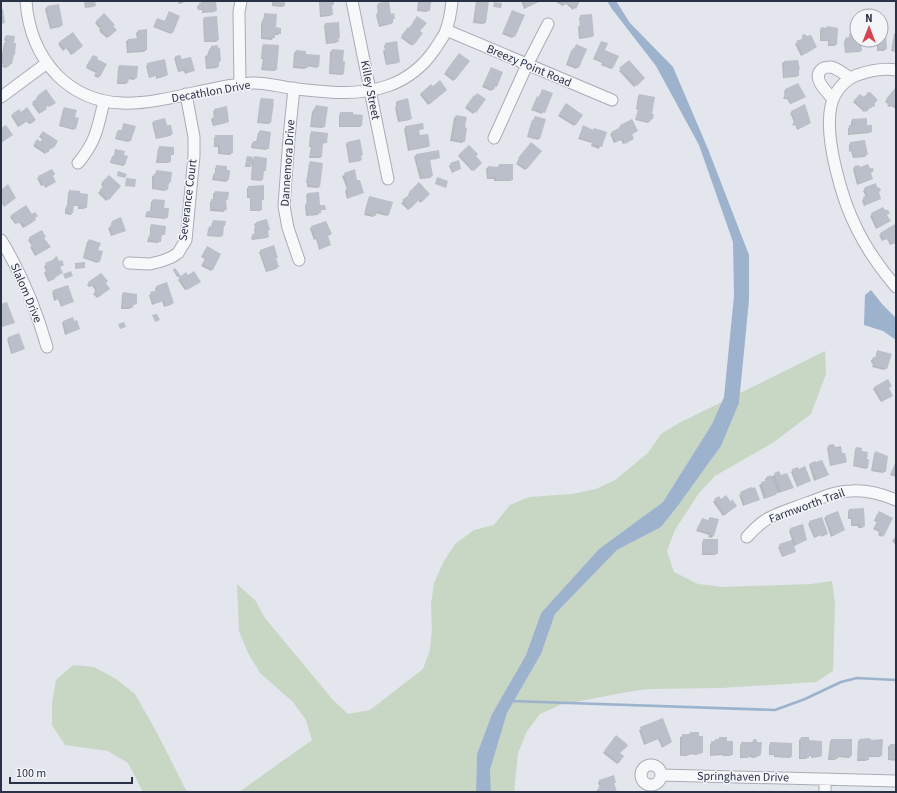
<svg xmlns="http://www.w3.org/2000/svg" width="897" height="793" font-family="'Source Sans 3',sans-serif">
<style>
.green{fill:#c8d6c4}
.water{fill:#9db2cd}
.shadow{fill:#0003}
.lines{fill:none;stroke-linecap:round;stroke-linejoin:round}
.stream{stroke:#9db2cd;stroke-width:2.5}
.building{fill:#babfca}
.minor-casing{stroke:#a8acb7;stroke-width:13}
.minor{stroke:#f7f8fa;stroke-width:11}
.labels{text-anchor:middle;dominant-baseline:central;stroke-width:3;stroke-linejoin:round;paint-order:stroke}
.street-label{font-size:12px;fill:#2a3245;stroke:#f3f5f9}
</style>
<rect width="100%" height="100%" fill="#e3e6ec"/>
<path class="green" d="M825,351L826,374L811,414L774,442L715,476L699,493L675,530L667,551L674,572L698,584L723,587L811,584L832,581L835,604L833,671L816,682L721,688L648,689L627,692L560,705L540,714L527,731L518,753L514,792H491L490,770L507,713L541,654L555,614L617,550L661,527L677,507L721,446L739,403L740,393Z
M722,402L712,424L663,502L599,549L541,613L526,655L492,714L477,754L476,792H239L312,740L306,720L293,702L260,673L248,653L239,631L237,584L255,600L265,618L333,700L348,714L370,710L423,669L430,650L432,629L431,604L434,583L444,561L455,544L474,530L494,525L510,505L529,497L572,494L596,489L615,480L648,453L661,434L679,423Z
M73,665L94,667L116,679L135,694L156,731L187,792H143L128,763L108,751L65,745L52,725V703L56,680Z"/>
<path class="water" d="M607,1H616L630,23L673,67L708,149L749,255V300L739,403L721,446L677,507L661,527L617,550L555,614L541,654L507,713L490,770L491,792H476L477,754L492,714L526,655L541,613L599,549L663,502L712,424L724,397L734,296L733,242L699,145L656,66L612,9Z
M871,290L882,304L896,318V340L883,331L864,325L865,295Z"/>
<path class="shadow" d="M84,1H94L95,5L93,7L85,8Z
M178,1H183V3L178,4Z
M201,1H215L216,11L214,12L202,13V10H198L197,6L201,4Z
M272,1H285L284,6L282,7L272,6Z
M319,1H333V5L331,7L332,14L330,16L320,17Z
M418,1H432L427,12L417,11Z
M476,1H488L485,23L483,24L473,23Z
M521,1H539L524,9Z
M554,1H579L573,10L565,3L563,6Z
M378,4L392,20V23L391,24L379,27L376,15L378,13L377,6Z
M58,5L62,25L60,27L50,29L45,9L47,7Z
M512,11L514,36L512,38L502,34Z
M169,12L179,16L171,34L153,27L157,19L164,22Z
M265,14L280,33L278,35H274L272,40L261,39V24Z
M104,15L115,30L107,38L101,33L99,30L100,29L95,23Z
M581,16L593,36L592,37L579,39L578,27L580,25L579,18Z
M204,18L218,40L216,42H204L203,19Z
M326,24L339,38L336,43L326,44L324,25Z
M821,28L825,29L836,44L835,46H828V41H820V30Z
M146,30V50L144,52L127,53L126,41L128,40L137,39L136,33L138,31Z
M406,30L418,31L412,46L401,38Z
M896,32V52L891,51L894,34Z
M72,33L80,48L71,55L66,48L63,51L58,44Z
M881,34L886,49L884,51H877V46H869V40H881Z
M850,35L853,38L857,37V40H860L861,51L859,52L845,53L844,41L848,39Z
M6,36L14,37L11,64L6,68L2,67L3,64H1V60L4,43L6,42L4,40L5,37Z
M803,36L814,49L801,56L795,44L801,40Z
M601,42L604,51L613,68L611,69L601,65L602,63L593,59Z
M386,44L399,61L398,63L386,65L383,51L385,50L384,46Z
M263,45L276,70L274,71L261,70L263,59H261L262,47Z
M576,46L578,67L576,69L566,65L571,51Z
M211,47L220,61L217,68L206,69L205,56L208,55V52Z
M332,50L343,74L342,75L329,74L330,52Z
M296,51L305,55L318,66L317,68L307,66L305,69L293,68L294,53Z
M458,56L455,79L453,81L444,74Z
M92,57L100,76L98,78L94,76L96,73L86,68Z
M176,57L181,60L194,70L185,74L184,71L178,72L174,58Z
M629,61L644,78L634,87L619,71Z
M784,62L798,76L796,77L783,78L782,63Z
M148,64L167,75L166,76L156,79V76L149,78L146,66Z
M119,66L136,78L134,80L128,79L126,84H117L118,68Z
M491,68L496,86L491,91L482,87Z
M543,90L552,94L542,114L531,110L536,99L538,98Z
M785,90L804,97L790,104L787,99H784L783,98L785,95L784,92Z
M896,90V109L891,106L890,107L887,106L888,104L885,102L893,91Z
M444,92L428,105L420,95L421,93Z
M640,95L652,119L648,123L635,120L638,110L636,109L638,96Z
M860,95L874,105L871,108H868L864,112L853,102Z
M38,96L53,104L49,107L48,105L39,114L32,104L37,100L36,98Z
M474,96L485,99L473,114L465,108Z
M261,99L270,123L268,124L257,123L260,101Z
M397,101L411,118L410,120L398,122L395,108L396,106V103Z
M565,105L576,124L574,126L558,116Z
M316,106L324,127L322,128L310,127L312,112Z
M64,108L73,118L75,128L74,130L59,126L63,109Z
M19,110L21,113L33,122L29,124L26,121L18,127L11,116Z
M215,110L228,121L226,123L213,126L211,119L214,117L213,111Z
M792,112L810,123L797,130L796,126L792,125L794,122L790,113Z
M340,113L361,126L360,127H339V115Z
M456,116L464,141L462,143L450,141L454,118Z
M535,117L539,138L538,140L527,137L531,123Z
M866,119V126L871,132L869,133L848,135V128L851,126V122L852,120Z
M632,120L637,131L631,135V140L623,144L621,140L614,143L610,134L619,129V128L620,126Z
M154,122L166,127L172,134L170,136L156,139L152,123Z
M124,125L130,141L128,142L115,139L117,132L119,131H121Z
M406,127L423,128L418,131L420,137L429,145L428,147L408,151L404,129Z
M583,127L592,131L605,133L599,149L591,146L592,143L578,139Z
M260,131L268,148L266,150L251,148L252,143L254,142H256L258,133Z
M43,132L53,147L52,149L50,148L45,154L33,146L36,142L40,143L42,139L39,137Z
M312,132L326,143L322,144L321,157L320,158H309L311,147H309L310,134Z
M216,136L232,153L230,155L218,154V147H214V138Z
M347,143L362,155L361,156V160L360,161L349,163L346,144Z
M850,143L866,155L865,157L853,158L851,151L849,152V145Z
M532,144L541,151L525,170L516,164L518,161V160Z
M469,146L475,156L481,163L472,171L458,156Z
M159,148L173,154L170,156V162L168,163H156L158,149Z
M116,150L123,156L124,165L123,166L110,163L111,159L113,157Z
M438,152L439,157L437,159L429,160L432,176L430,178L420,179L414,157L416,155Z
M247,157L251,161L255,157L265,170L263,173L262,180L261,181L251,180L252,164L250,167H245Z
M310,162L319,186L318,188L307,187V183H306L309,164Z
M451,164L460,169L452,173L449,166Z
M499,165L512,179L511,181H494V179H487L486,169L488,167L497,168Z
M217,166L229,171L228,180L226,182L212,180L213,175L215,173V168Z
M855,167L870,173L872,179L857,185L853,169Z
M157,171L170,182L165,191L152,189V177Z
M354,171L357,182L363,192L347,199L345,191L347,189L342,176Z
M52,176L55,182L45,188L44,185L41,186L37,178L39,177Z
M109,176L120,187L106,201L98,193L104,188L101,185Z
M419,184L429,194L420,203L418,200L408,210L401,203L409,196L408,194Z
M249,187L263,199L261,201V210L260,211H250V198H247V188Z
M866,188L878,192L880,199L864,206L862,200L866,197L863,191Z
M70,191L86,207L84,209H78V206H73L72,213L71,215L65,214V209L67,206L68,193Z
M215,192L227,199L225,201V210L224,212L210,211V202L213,200V194Z
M308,194L319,207L325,209L320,211L318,215L306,216L305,205L307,203L306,195Z
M370,197L389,214L387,216L375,213L373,217L364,215L368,199Z
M153,200L163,209L167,217L165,219L145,217L146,214L147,212H150L151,202Z
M872,214L886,215L888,222L876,229L870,216Z
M12,215L34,219L33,222L23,228L19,222L15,224L10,217Z
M266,220L268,236L267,238L252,240L251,237L255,235L254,229L255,227L254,224L256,223Z
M213,221L222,227V236L220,237L207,236L208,229L211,228L212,223Z
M112,222L125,231L111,236L108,228L112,226L111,223Z
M151,225L164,234L160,236V241L158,243L147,242L148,238L150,236V227Z
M895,225L896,228V243L890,245L887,239L882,241L879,235Z
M311,227L327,236L330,245L328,246L319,250L316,239L314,240L310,229Z
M30,238L43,239L48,248L35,256L30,247L32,246L28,240Z
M89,240L97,251L99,261L97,263L83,258L87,242Z
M206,249L213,269L211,271L201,266L205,259L201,257Z
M261,251L277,257L275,259L278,267L276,269L266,272L259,252Z
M55,258L58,263L63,265L59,268L62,273L48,282L44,273L46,271L44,266Z
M175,269L179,276L177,277L173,270Z
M188,277L200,282L185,290L178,280L180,278Z
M89,283H105L107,290L97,298L93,294L96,291L92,286L89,287L87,285Z
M68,286L73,301L61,307L58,299L54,301L52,292Z
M157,287L172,303L171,305L164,307L162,301L152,305L149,295L156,291L155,288Z
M123,293L136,295V304L132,306L130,309H121L122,295Z
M6,303L14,322L1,327V305Z
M64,321L74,322L79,329L65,335L62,323Z
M9,338L23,349L11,354L7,339Z
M877,351L886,368L884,370L872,367L873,364L871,362V360L875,358Z
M875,387L888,388L890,397L881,402L873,389Z
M829,446L842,454L846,462L844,463L830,466L827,448Z
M856,448L861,452L866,460L867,468L866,469L853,466L855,450Z
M876,453L885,471L883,473L871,471L874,454Z
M896,461V477L890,475Z
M811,463L828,475L814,481L809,465Z
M793,470L810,481L797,487L791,472Z
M779,472L780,476L792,488L779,493L778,492L775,495L764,499L759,485L766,481L765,479L766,478L771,477Z
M751,488L759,499L743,506L739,495Z
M718,497L720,500L736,506L723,516L713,502Z
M850,510L864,526L862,528H858V526H851V519H848V511Z
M877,514L883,535L882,537L878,535L879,532L873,529L877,522L874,521Z
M826,517L842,531L831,537L824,518Z
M702,519L713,536L712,538L708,537L709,535L696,531Z
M810,522L827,533L822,537L821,535L814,538L808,524Z
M790,529L800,543L793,547L795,551L793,553L782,557L778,547L792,540L789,531Z
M896,536V545L892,541Z
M704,540L717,553L715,555H702V542Z
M662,720L671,742L662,748L658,739L644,745L639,730Z
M691,733L702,753L696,755L689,754L687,756H680V737Z
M615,738L619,754V762L617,764L603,753Z
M720,738L726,742L732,754L730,756H723V755L710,756V744Z
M801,738L808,741L821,756L819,757L811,758V756H808L806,759H799V740Z
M832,740L851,756L849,758L837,757L835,760H828L830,741Z
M860,740L875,742L881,755L880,757H868L866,761H857L858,741Z
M742,743L761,755L754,758L749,757L747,758H740V745Z
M771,743L791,756L790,758L774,757V755H769V745Z
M890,745H896V761L888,760V747Z
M600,781L615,782L613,784L616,792H597V790L600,788L598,782Z"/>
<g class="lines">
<path class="stream" d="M511,701L775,710L805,699L841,682L857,678L896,680"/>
</g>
<path class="building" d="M86,1H95L96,6L87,7Z
M202,1H216L217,11L203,12V9H199V3H202Z
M273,1H285V6L273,5Z
M320,1H334V5H332L333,15H321Z
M389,1L391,14L394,13L395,19H393V23L380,25L377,12H379L378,3Z
M419,1H431L430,11L418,9Z
M477,1H489L486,23L475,21Z
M523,1H538L539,2L526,8Z
M558,1H580L576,9L566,2L565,5Z
M494,2L502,3L501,8L493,7Z
M59,4L63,25L51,28L47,6Z
M1,9H3L5,23L1,24Z
M512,10L525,15L515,37L503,32Z
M169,11L180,16L173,33L154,26L157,18L165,21Z
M104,13L115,25L113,26L117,30L109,37L102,31L103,30L100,28L101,27L96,21Z
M264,13L277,14L276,27L281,28V34L275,33V38L262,37L263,21H264Z
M592,14L594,36L581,38L579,25L581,24L580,15Z
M217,16L219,40L205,41L204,17Z
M417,16L427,23L420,31L423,33L414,45L401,36L408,27L409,28Z
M339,22L340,38H338L339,42L328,43L325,23Z
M827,26L838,28L837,45L829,44V40H822L821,38V27L826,28Z
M147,29V50L128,52V39L138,38V30Z
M73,32L83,46L73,54L68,47L65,50L59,42Z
M881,33H886L887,49L879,50L878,45L870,44V40H881Z
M805,34L807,36L811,35L817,47L803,55L796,41L802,39V35Z
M849,34H852L854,37L857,36V40H861L862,51L846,52L845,38L849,37Z
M895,34H896V50H892Z
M6,35L15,36L14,43H16L15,55H14L12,64H9L8,67L3,65L4,63L1,62L6,41H9L5,39Z
M397,41L400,62L387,64L385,48H386L385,43Z
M601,41L608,43L605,50L619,56L613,68L602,64L603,62L594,58Z
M263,44L279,45L277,70L262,69L264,58H262Z
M576,44L587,49L579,68L567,63L573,48L574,49Z
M218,45V48H220L221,61H219V67H207V54H209V49H211V46Z
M332,49L344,50L343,61H345L344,74L330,73Z
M296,50L306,51V54L320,55L319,67L308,65V68L294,66Z
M459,53L470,61L455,80L445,72Z
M93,55L98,57L97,59L107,64L100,77L95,74L97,71L86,66Z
M180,55L182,59L191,57L195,71L187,73L186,69L179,71L175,56Z
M165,59L168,75L158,77L157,75L150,77L147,63Z
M629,60L645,78L637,86L619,68Z
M798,60L800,69H799V76L784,77V61Z
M119,65L138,66L137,78H129L128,83L118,82Z
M491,67L503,72L497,87L495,86L494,90L483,85Z
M440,80L447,90L430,104L421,93L431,84L433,86Z
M798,83L806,97L791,104L789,98H785L784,95L786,93L785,89Z
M895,88L896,89V107L894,105L891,106L888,105L889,102L886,99Z
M46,89L56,103L51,106L50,104L46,107L47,109L41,113L32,102L39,97L37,96Z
M542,89L553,93L545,113L532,109L537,96L539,97Z
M868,92H870L878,100L875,103V106L873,107H871L866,112L854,100L860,94L864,97Z
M477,93L486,99L476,113L466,106L474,95L475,96Z
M639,94L655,97L652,114H654L653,119H651L650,122L636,119L639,108H637Z
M261,98L274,99L273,103H274L271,123L258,122Z
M408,98L412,119L400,121L396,105H398L397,101Z
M566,103L583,115L576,125L559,114Z
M805,104L811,123L799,129L797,125H794L793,122L795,120L791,111Z
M316,105L328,107L325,127L311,125L314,109L315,110Z
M227,106L229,122L214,125L213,116H215L214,109Z
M27,107L36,120L31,124L29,120L20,126L12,114L19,109L21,112Z
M64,107L77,110L75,117L79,118L76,129L60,125Z
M340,112H353V114L363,115L362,126H340Z
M456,115L467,117L465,127L467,128L465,142L452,139Z
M535,116L546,119L540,139L528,136L532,120L533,121Z
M165,118L167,125H171L173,134L157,138L153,121Z
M867,118V125H872V132L849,133V125H854L852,119Z
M632,119L638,131L632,134L634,139L625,144L623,139L616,142L611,132L621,127L620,125Z
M123,123L136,126L131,141L116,138L118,130H122Z
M423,123L424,129L419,130L420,135L428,134L430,146L410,149L405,126Z
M6,125L13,135L1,143V128Z
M583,125L593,130L594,128L607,132L602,147L592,144L593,142L579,137Z
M260,130L271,132L269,149L253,147V141H257Z
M43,131L58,141L54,148L52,146L48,153L34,144L37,139L41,142L43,137L40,135Z
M311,131L328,133L327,143H323L322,157L310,156L313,145H310Z
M215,135H233V153H220V145H215Z
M360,139L363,155H361L362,160L350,162L347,142Z
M865,140L868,155L854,157L853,150L850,151V142Z
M531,142L542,151L527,169L517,162L519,159L518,158Z
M469,145L478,154L476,156L482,163L474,171L459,154Z
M159,146L174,147V155H171V162H158Z
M115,149L125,151L124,155L128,156L125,165L111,162L112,156H114Z
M439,150L440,158L430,159L433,176L422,178L420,168H418L416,154Z
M247,156L253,157L251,167L245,166Z
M254,156L267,158L266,171H264L263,180L252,179Z
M459,160L461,169L453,172L450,163Z
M310,161L323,163L320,187L308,185V182L307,181Z
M499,164H513V180H496V177L488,178V166L499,167Z
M868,164L870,168H873L874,171L871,173L873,179L859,184L854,166L859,165L860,167Z
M216,165L227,166V170H230L229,180L214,179V173H216Z
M52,169L55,174L53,176L56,182L47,187L46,184L43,185L38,176Z
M355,169L357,180H360L364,193L349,198L346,188L348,187L344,173Z
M156,170L172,172L171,182H169L168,190L153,188L154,174H156Z
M118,171L127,174L125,178L117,176Z
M109,175L121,186L109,200L99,191L104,185L101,183Z
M437,177L448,181L446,188L435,184Z
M126,178L136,179L135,187L125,186Z
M419,182L430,194L422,202L420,199L410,209L402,200L410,194L409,192Z
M876,183L877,187L880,188L881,190L879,192L881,199L866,205L863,197L868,195L864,189L865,187Z
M8,184L16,198L4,207L1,202V190Z
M264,185V200H262V210H251V196H248V186Z
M69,190L80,191V193L88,194L87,208L79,207V205H74L73,213H66V206H68Z
M215,191L229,192L228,200L226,199L227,210L211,209V199H214Z
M319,192L320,205H325L326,210H321V213L308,215L306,202H308L307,193Z
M369,196L393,202L389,215L377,211L376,216L366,213Z
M153,199L165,200L164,208H169L168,218L146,216L147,211H151Z
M26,205L32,214L35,212L38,216L35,218L36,220L25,227L21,221L17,224L11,215Z
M883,207L885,210H888L890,213L887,215L891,221L878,228L871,213Z
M121,217L126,231L113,235L110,225L113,224L112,221Z
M267,219L270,230L268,231L269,237L254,239L252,234L256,233L255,226H257L256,222Z
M213,220L226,221L225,226H224L223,236L208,235L209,226L213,227Z
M326,221L332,234L328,236L331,245L320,249L317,238L316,239L311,226Z
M151,224L166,226L165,235H162L161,242L148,240L149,235H151Z
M895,224L896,243L893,244H892L888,238L884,240L880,233Z
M42,230L46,237L44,238L51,247L37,255L31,245L33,244L29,237Z
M89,239L101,243L98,250L103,251L100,262L84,257Z
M274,245L278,258H276L279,267L267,271L260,250Z
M207,246L221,254L213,270L202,264L206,257L202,255Z
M57,256L59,261L62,260L64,265L60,267L63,273L54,277L55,279L50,281L45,270L48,269L45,263L55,259V257Z
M85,262V268L75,269V263Z
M175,268L181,276L186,272L188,275L194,271L201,282L187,290L173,269Z
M71,271L73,276L65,279L63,274Z
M101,273L108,281L106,283L110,289L99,297L94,291L97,289L94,285L91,286L88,282Z
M167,282L174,303L166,306L164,301L154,304L150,292L158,290L156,286Z
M68,285L74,302L62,306L60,298L56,300L53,290Z
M123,292L137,294V304H133V308L123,307Z
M7,302L15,323L2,327L1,304Z
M157,314L160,320L155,322L152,315Z
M73,317L74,321L77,320L80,329L67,334L63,321Z
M124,322L126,327L120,329L118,324Z
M19,333L25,349L12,354L8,337Z
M877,350L892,354L887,369L874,366V362L872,360L873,357H876Z
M888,379L892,386L889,388L893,396L883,401L874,387Z
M834,444L835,447L841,446L842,453H845L847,462L831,465L828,445Z
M856,447L862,448V451L868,452L867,459H869L868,468L854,465Z
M875,451L888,456L886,472L872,469Z
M822,460L829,475L816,480L810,463L815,461L816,462Z
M896,462V475L891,473Z
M805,466L811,481L798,486L792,469L798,467L799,469Z
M779,471L781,475L787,473L794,488L781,492L774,473Z
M771,475L778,493L766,498L761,482L767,480L766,477Z
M751,487L752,488L755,487L760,500L745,505L740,492Z
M726,495L731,502L732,499L737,506L725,515L714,499L719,496L721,499Z
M864,508L865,526L860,527V524L853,525L852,517H849V509Z
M838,511L845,530L833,536L825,516Z
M879,511L893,518L884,536L879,533L880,530L874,528L878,520L875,519Z
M710,517L719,519L714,536L709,535L710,533L697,530L698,525L700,526L702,518L708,520Z
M822,517L828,534L823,536V534L815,537L809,521Z
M803,524L807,540L796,545L790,528Z
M703,539H718V554L703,553Z
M792,540L796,552L783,556L779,544Z
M663,718L672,742L663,747L660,738L646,744L640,727Z
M690,732H699V736H703V753H698V754L690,753V755H681L682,734H690Z
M616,735L627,744L628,746L620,753L624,756L619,763L604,751Z
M719,737H727V741H733V755H724V753L711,755V741H715V739H719Z
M801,737H809V740L822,741V756L812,757V755H809V758H800Z
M868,738L871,739V740L883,739L882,756H872L869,755V760L858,759L859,739Z
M754,739H756L757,742H762L761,755H757V757L750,755V757H741V742H752Z
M831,739H852V756H838V759H830Z
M770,742L792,743V757L775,756V754H770Z
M890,744H896V759H889Z
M614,775L616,783H614L617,792H600L598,787L601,786L599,780Z"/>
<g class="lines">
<defs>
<path id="minor" d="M26,1C28,29 37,54 57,75C113,131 185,87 251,83C263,82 277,86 290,88C303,90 316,91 329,92C372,95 410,86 435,49C438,44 442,39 445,33C449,23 451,12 452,1
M352,1L388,179
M446,30L612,100
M896,70C884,68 869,71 857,75C844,80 834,92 831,106C824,138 842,200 857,229C867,250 881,269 896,287
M240,85L239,12L241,1
M294,88L289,138L284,206L288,228L299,260
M1,97L47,63
M833,99C827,92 811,78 822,69C824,67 828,67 831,67C837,68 845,75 851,78
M494,138L527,65L548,24
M78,163C96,142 98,127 104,101
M1,240C22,274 36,309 47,347
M129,263L150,264L162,261L172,257L178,253L186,240L194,156V137L186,94
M747,537C753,530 759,524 767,519C780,512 794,508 807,503C821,498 836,491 851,491C867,490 882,494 896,500
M641 775a10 10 0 1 1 20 0a10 10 0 1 1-20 0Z
M661,775L896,781
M825,792V779"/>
</defs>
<use href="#minor" class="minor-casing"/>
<use href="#minor" class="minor"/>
</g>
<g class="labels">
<g class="street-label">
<text transform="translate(529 66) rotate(23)">Breezy Point Road</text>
<text transform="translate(370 90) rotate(79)">Killey Street</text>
<text transform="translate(211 92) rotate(-10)">Decathlon Drive</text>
<text transform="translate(288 163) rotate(-86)">Dannemora Drive</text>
<text transform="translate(188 200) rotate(-83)">Severance Court</text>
<text transform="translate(26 293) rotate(67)">Slalom Drive</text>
<text transform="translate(807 506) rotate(-20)">Farmworth Trail</text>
<text transform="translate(743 777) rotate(1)">Springhaven Drive</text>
</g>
</g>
<rect width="897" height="793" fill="none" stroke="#2a3245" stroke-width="4"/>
<g transform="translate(869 28)"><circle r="19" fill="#f3f5f9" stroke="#a3a7b1"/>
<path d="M0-3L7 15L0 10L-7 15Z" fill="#d54452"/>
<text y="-6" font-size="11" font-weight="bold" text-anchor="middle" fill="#2a3245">N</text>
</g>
<path d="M10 777v6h122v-6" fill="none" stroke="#2a3245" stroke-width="2"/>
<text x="16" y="777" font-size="12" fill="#2a3245" stroke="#f3f5f9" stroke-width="3" paint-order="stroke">100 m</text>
</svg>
